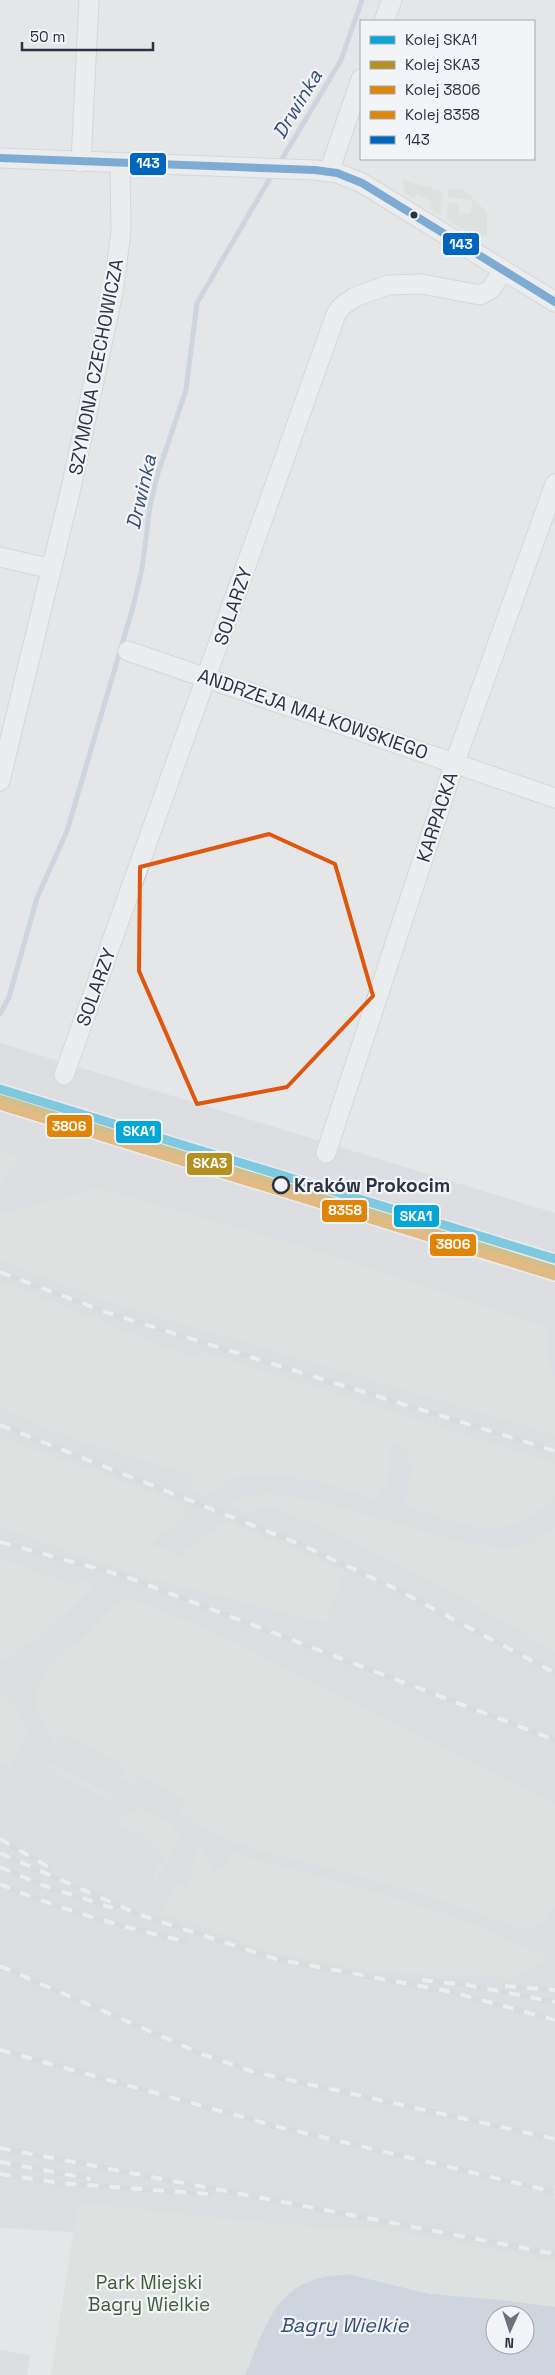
<svg xmlns="http://www.w3.org/2000/svg" width="555" height="2375" font-family="'Space Grotesk',sans-serif">
<style>
.built{fill:#d2d5db}
.green{fill:#d4dcd4;fill-rule:evenodd}
.water{fill:#b4c2d2;fill-rule:evenodd}
.lines{fill:none;stroke-linecap:round;stroke-linejoin:round}
.stream{stroke:#b4c2d2;stroke-width:5}
.minor-casing{stroke:#c2c4c6;stroke-width:21}
.minor{stroke:#f3f4f5;stroke-width:19}
.rail-casing{stroke:#cdced0;stroke-width:5.5}
.rail{stroke:#f2f4f7;stroke-width:4;stroke-dasharray:11;stroke-linecap:butt}
.bus-1-casing{stroke:#f2f4f7;stroke-width:11}
.bus-1{stroke:#0065bd;stroke-width:8}
.rail-1-casing{stroke:#f2f4f7;stroke-width:12}
.rail-2-casing{stroke:#f2f4f7;stroke-width:12}
.rail-3-casing{stroke:#f2f4f7;stroke-width:12}
.rail-4-casing{stroke:#f2f4f7;stroke-width:12}
.rail-1{stroke:#06a6d7;stroke-width:9}
.rail-2{stroke:#b49021;stroke-width:9}
.rail-3{stroke:#df860a;stroke-width:9}
.rail-4{stroke:#df860a;stroke-width:9}
.marked{fill:none;stroke:#df570f;stroke-width:4;stroke-linejoin:round}
.bus-dot{fill:#2b3241;stroke:#f2f4f7;stroke-width:2}
.stop-dot{fill:#f2f4f7;stroke:#2b3241;stroke-width:2.5}
.labels{text-anchor:middle;dominant-baseline:central;stroke-width:4.5;stroke-linejoin:round;paint-order:stroke}
.street-label{font-size:19px;fill:#2b3241;stroke:#f2f4f7}
.stop-label{font-size:19px;font-weight:bold;fill:#2b3241;stroke:#f2f4f7;text-anchor:start}
.park-label{font-size:19px;fill:#3f5c39;stroke:#f2f4f7}
.water-label{font-size:20px;font-style:italic;fill:#365073;stroke:#f2f4f7}
.line-badge{stroke:#f2f4f7;stroke-width:2}
.badge-label{font-size:14px;text-anchor:middle;font-weight:bold;fill:#fff}
</style>
<rect width="100%" height="100%" fill="#e4e6e8"/>
<path class="built" d="M0,1043L555,1213V2262L436,2239L362,2233L113,2234L0,2228Z
M0,2350L30,2355L27,2375H0Z"/>
<path class="green" d="M402,180L442,191L441,215L429,208L433,202L417,193L414,199L405,193Z
M448,189H463L487,212V235L478,238L447,220L448,203L459,204V213L471,214L472,200L448,197Z
M0,1150L15,1155L18,1169L8,1170L0,1189Z
M100,1188L321,1252L544,1326L548,1330L547,1350L555,1385V1435L105,1301L0,1260V1209L7,1212Z
M0,1281L193,1358L201,1351L555,1463V1495C507,1550 466,1524 407,1507L406,1500L411,1466L405,1447L397,1443L389,1451C391,1471 390,1484 375,1499L316,1481L271,1474L234,1478L204,1496L189,1490L195,1479L190,1474C126,1455 60,1438 0,1408Z
M0,1437L169,1498L193,1508L152,1544L179,1556L226,1521L344,1570L326,1623L151,1579L82,1557L0,1526Z
M268,1493L315,1500L471,1544L506,1548L534,1542L555,1527V1652L455,1594L361,1545L278,1509L260,1507L252,1510L250,1514L227,1506L243,1497Z
M0,1557L69,1584L83,1581L96,1587L42,1634L6,1659L0,1657Z
M130,1598L228,1638L555,1805V1906L541,1923L525,1930C470,1911 415,1891 358,1876C299,1859 229,1851 180,1811L185,1801L138,1775L132,1785L120,1778L125,1767L62,1733L56,1743C12,1688 48,1667 89,1632C97,1626 102,1616 110,1609C115,1605 123,1601 130,1598Z
M0,1691L15,1706L27,1734L11,1769L0,1763Z
M52,1763L113,1796V1799L109,1801L50,1769L49,1765Z
M139,1806L167,1821L180,1834V1840L157,1881L152,1878L165,1855L138,1832L132,1833L117,1823Z
M197,1843L204,1852L214,1872L228,1866L225,1861L231,1853L246,1856C347,1886 455,1908 548,1958L516,1978L382,1973L274,1953L161,1913L174,1885L189,1886Z
M78,2203L292,2225L398,2231L555,2262V2375H51ZM495,2315H525V2345H495Z"/>
<path class="water" d="M348,2274L429,2294L503,2300L555,2307V2375H245C261,2339 271,2294 313,2280C324,2276 337,2276 348,2274ZM495,2315H525V2345H495Z"/>
<g class="lines">
<path class="stream" d="M279,164L341,60L362,0
M0,1014L9,997L37,898L67,831L133,607L142,569L150,506L158,473L186,390L197,303L273,173"/>
<defs>
<path id="minor" d="M384,21L392,0
M0,158L315,170L337,173L362,183L555,302
M81,162L89,0
M329,172L361,79
M0,557L52,569
M128,651L555,798
M0,781L71,488L113,293L121,232L120,163
M64,1075L336,314L342,306L355,297L388,285L422,284L480,295L491,289L503,270
M326,1153L455,762L555,484"/>
</defs>
<use href="#minor" class="minor-casing"/>
<use href="#minor" class="minor"/>
<defs>
<path id="rail" d="M0,1272L108,1313L555,1451
M0,1425L302,1545L394,1588L555,1673
M0,1542L124,1576L555,1740
M0,1839L50,1868
M0,1853L140,1915L276,1959L452,1992L555,2020
M0,1867L45,1886L113,1908
M0,1884C58,1909 122,1927 184,1941
M0,1966L202,2054L254,2072L555,2139
M422,1980L467,1985L555,2002
M505,1986L555,1990
M0,2050L275,2126L555,2192
M0,2148L555,2254
M0,2162L91,2179
M0,2174L60,2183L209,2194"/>
</defs>
<use href="#rail" class="rail-casing"/>
<use href="#rail" class="rail"/>
<defs>
<path id="bus-1" d="M0,158L315,170L337,173L362,183L555,302"/>
</defs>
<use href="#bus-1" class="bus-1-casing"/>
<use href="#bus-1" class="bus-1"/>
<defs>
<path id="rail-1" d="M0,1089L555,1259"/>
<path id="rail-2" d="M0,1099L552,1269"/>
<path id="rail-3" d="M3,1106L555,1276"/>
<path id="rail-4" d="M0,1105L555,1275"/>
</defs>
<use href="#rail-1" class="rail-1-casing"/>
<use href="#rail-2" class="rail-2-casing"/>
<use href="#rail-3" class="rail-3-casing"/>
<use href="#rail-4" class="rail-4-casing"/>
<use href="#rail-1" class="rail-1"/>
<use href="#rail-2" class="rail-2"/>
<use href="#rail-3" class="rail-3"/>
<use href="#rail-4" class="rail-4"/>
</g>
<path d="M0 0H555V2375H0ZM269,834L335,864L373,996L287,1087L197,1104L139,971L140,867Z" fill="#e4e6e8" fill-opacity=".55" fill-rule="evenodd"/>
<path class="marked" d="M269,834L335,864L373,996L287,1087L197,1104L139,971L140,867Z"/>
<circle class="bus-dot" cx="414" cy="215" r="4.5"/>
<circle class="stop-dot" cx="281" cy="1185" r="8"/>
<g class="labels">
<g class="street-label">
<text transform="translate(96 367) rotate(-79)">SZYMONA CZECHOWICZA</text>
<text transform="translate(233 606) rotate(-71)">SOLARZY</text>
<text transform="translate(313 714) rotate(19)">ANDRZEJA MAŁKOWSKIEGO</text>
<text transform="translate(437 817) rotate(-72)">KARPACKA</text>
<text transform="translate(96 987) rotate(-70)">SOLARZY</text>
</g>
<g class="stop-label">
<text x="294" y="1185">Kraków Prokocim</text>
</g>
<g class="park-label">
<text x="149" y="2282">Park Miejski<tspan x="149" dy="22">Bagry Wielkie</tspan></text>
</g>
<g class="water-label">
<text transform="translate(297 104) rotate(-59)">Drwinka</text>
<text transform="translate(141 492) rotate(-77)">Drwinka</text>
<text x="344" y="2325">Bagry Wielkie</text>
</g>
</g>
<g class="line-badge">
<rect x="129" y="152" width="38" height="24" rx="5" fill="#0065bd"/>
<rect x="442" y="232" width="38" height="24" rx="5" fill="#0065bd"/>
<rect x="46" y="1114" width="47" height="24" rx="5" fill="#df860a"/>
<rect x="115" y="1120" width="47" height="24" rx="5" fill="#06a6d7"/>
<rect x="186" y="1152" width="47" height="24" rx="5" fill="#b49021"/>
<rect x="321" y="1199" width="47" height="24" rx="5" fill="#df860a"/>
<rect x="393" y="1204" width="47" height="24" rx="5" fill="#06a6d7"/>
<rect x="429" y="1233" width="48" height="24" rx="5" fill="#df860a"/>
</g>
<g class="badge-label">
<text x="148" y="168">143</text>
<text x="461" y="249">143</text>
<text x="69" y="1131">3806</text>
<text x="139" y="1136">SKA1</text>
<text x="210" y="1168">SKA3</text>
<text x="345" y="1215">8358</text>
<text x="416" y="1221">SKA1</text>
<text x="453" y="1249">3806</text>
</g>
<rect x="360" y="20" width="175" height="140" fill="#f2f4f7" stroke="#a2a6ae"/>
<rect x="370" y="36" width="25" height="8" fill="#06a6d7" stroke="#a2a6ae"/>
<text x="405" y="45" font-size="15" fill="#2b3241">Kolej SKA1</text>
<rect x="370" y="61" width="25" height="8" fill="#b49021" stroke="#a2a6ae"/>
<text x="405" y="70" font-size="15" fill="#2b3241">Kolej SKA3</text>
<rect x="370" y="86" width="25" height="8" fill="#df860a" stroke="#a2a6ae"/>
<text x="405" y="95" font-size="15" fill="#2b3241">Kolej 3806</text>
<rect x="370" y="111" width="25" height="8" fill="#df860a" stroke="#a2a6ae"/>
<text x="405" y="120" font-size="15" fill="#2b3241">Kolej 8358</text>
<rect x="370" y="136" width="25" height="8" fill="#0065bd" stroke="#a2a6ae"/>
<text x="405" y="145" font-size="15" fill="#2b3241">143</text>
<g transform="translate(510 2330) rotate(183)"><circle r="24" fill="#f2f4f7" stroke="#a2a6ae"/>
<path d="M0-4L9 19L0 12L-9 19Z" fill="#6c717b"/>
<text y="-8" font-size="14" font-weight="bold" text-anchor="middle" fill="#2b3241">N</text>
</g>
<path d="M22 42v8h131v-8" fill="none" stroke="#2b3241" stroke-width="2.5"/>
<text x="30" y="42" font-size="15" fill="#2b3241" stroke="#f2f4f7" stroke-width="4" paint-order="stroke">50 m</text>
</svg>
